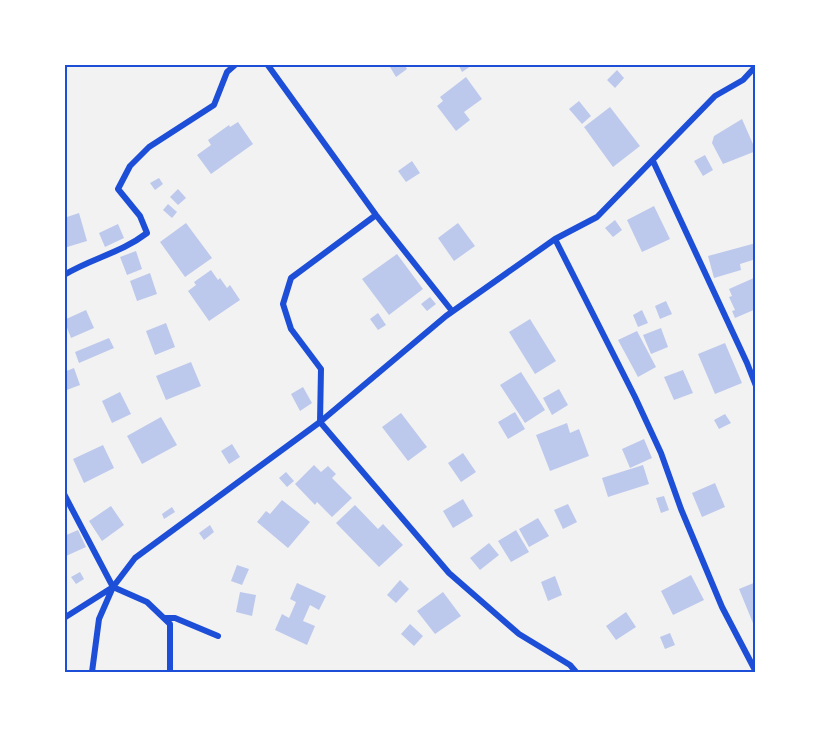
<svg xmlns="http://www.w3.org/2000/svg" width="820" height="737" font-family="Georgia,serif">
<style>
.building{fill:#bdc9ec}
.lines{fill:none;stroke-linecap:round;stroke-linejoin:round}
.minor{stroke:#1d4ed8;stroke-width:6}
.neatline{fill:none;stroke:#1d4ed8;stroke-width:2}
</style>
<rect width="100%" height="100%" fill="#f2f2f2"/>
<path class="building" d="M393,64H404L407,69L396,77L390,67Z
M458,64H474L462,72Z
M617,70L624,78L615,88L607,80Z
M466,77L482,99L464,112L470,120L456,131L437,106L443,101L440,97Z
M579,101L591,116L582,124L569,109Z
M610,107L640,146L613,167L584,127Z
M742,119L756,151L723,164L712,143L714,136Z
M238,122L253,144L211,174L197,155L211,145L208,140L229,125L230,127Z
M705,155L713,170L703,176L694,161Z
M412,161L420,173L406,182L398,171Z
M159,178L163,184L155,190L150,183Z
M178,189L186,198L178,205L170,197Z
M168,204L177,212L172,218L163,210Z
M654,206L670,239L642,252L627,220Z
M79,213L87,241L64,248V218Z
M615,220L622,230L613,237L605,228Z
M186,223L212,258L185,277L160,242Z
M458,223L475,246L454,261L438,238Z
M118,224L124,238L105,247L99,233Z
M756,243V259L740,264L741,270L714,278L708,256Z
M136,251L142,269L127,275L120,257Z
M397,254L423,289L389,315L362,279Z
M211,270L218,280L220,278L227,288L230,285L240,300L209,321L188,291L196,285L194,282Z
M150,273L157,294L137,301L130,281Z
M756,277V309L735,318L732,311L735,310L729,297L732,296L729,289Z
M430,297L436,304L427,311L421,304Z
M666,301L672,314L660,319L655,306Z
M86,310L94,328L71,338L64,320Z
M642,310L648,323L638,327L633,315Z
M378,313L386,325L378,330L370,319Z
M530,319L556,361L535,374L509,332Z
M166,323L175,347L155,355L146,331Z
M661,328L668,347L651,354L643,335Z
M637,331L656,367L638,377L618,340Z
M109,338L114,348L79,363L75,352Z
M725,343L742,383L715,394L698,354Z
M191,362L201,386L166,400L156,376Z
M74,368L80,385L64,391V372Z
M683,370L693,393L674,400L664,377Z
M521,372L545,410L525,423L500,385Z
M303,387L312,403L300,411L291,394Z
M559,389L568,405L552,415L543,398Z
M120,392L131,414L112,423L102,401Z
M515,412L525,429L508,439L498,422Z
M401,413L427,447L408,461L382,427Z
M725,414L731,423L719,429L714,420Z
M161,417L177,445L142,464L127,436Z
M567,423L570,433L579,429L589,456L550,471L536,435Z
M644,439L652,458L630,468L622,449Z
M232,444L240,457L229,464L221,451Z
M103,445L114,468L84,483L73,459Z
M463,453L476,472L461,482L448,463Z
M314,465L321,472L328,466L336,474L332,478L352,498L332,517L317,502L315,505L295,484Z
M643,465L649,484L608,497L602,478Z
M286,472L294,481L287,487L279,478Z
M715,483L725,507L702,517L692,493Z
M664,496L669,510L661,513L656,498Z
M463,499L473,516L453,528L443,511Z
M282,500L310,522L288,548L257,522L266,511L270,514Z
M568,504L577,522L563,529L554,510Z
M355,505L378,529L383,524L403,545L379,567L336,523Z
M111,506L124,525L102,541L89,521Z
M172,507L175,512L164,519L162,514Z
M538,518L549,536L529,547L519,529Z
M210,525L214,532L204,540L199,533Z
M78,530L86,547L66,556L64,536Z
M516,530L529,552L511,562L498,541Z
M489,543L499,555L480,570L470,558Z
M237,565L249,569L242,585L231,581Z
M80,572L84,579L76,584L71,577Z
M691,575L704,600L673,615L661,591Z
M555,576L562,595L548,601L541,582Z
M400,580L409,589L396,603L387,595Z
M756,582V628H755L739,589Z
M297,583L326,596L319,610L310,605L303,621L315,626L307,645L275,630L282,614L289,618L296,602L290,599Z
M240,592L256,595L252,616L236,612Z
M443,592L461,616L435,634L417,611Z
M626,612L636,627L616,640L606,626Z
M410,624L423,636L414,646L401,634Z
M670,633L675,645L665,649L660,637Z"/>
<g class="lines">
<path class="minor" d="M267,64L376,215L452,311
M653,161L747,363L756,386
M376,215L291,278L283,304L291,329L321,369L320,422L449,573L519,634L570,665L576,672
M555,239L635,397L661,453L681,509L722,607L756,672
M64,275C92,258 121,253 147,233L140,216L118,189L130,166L149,147L214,105L227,72L236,64
M64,494L113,587
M64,618L113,587L135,558L320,422L446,316L555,239L597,217L715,96L743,80L756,66
M164,618H175L218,636
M92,672L99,619L113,587L147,602L170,624V672"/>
</g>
<rect width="820" height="737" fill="none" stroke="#ffffff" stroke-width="132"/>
<rect x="66" y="66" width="688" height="605" class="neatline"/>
</svg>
